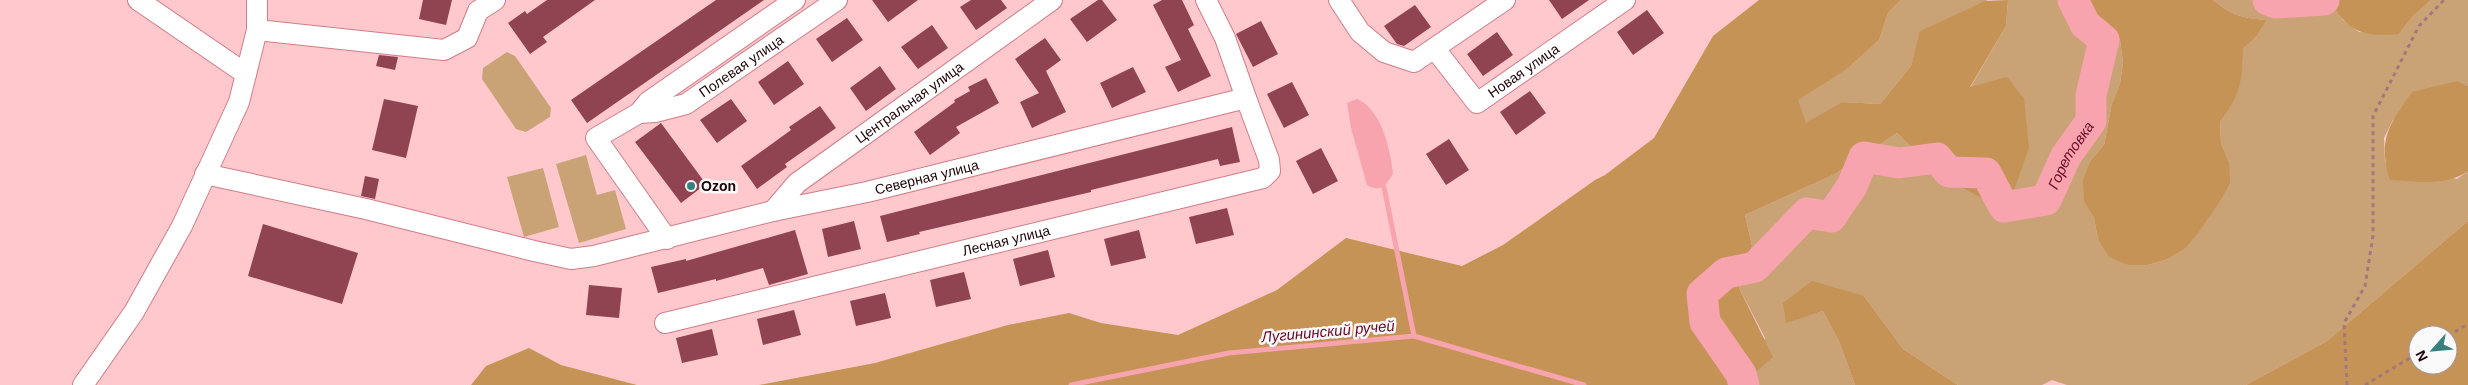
<svg xmlns="http://www.w3.org/2000/svg" width="2468" height="385" font-family="Arial,sans-serif">
<style>
.green{fill:#c9a375}
.forest{fill:#c49355;fill-rule:evenodd}
.water{fill:#f7a4ae}
.lines{fill:none;stroke-linecap:round;stroke-linejoin:round}
.stream{stroke:#f7a4ae;stroke-width:5}
.river{stroke:#f7a4ae;stroke-width:31}
.building{fill:#904350}
.minor-casing{stroke:#d17d88;stroke-width:22}
.path{stroke:#a3787d;stroke-width:3;stroke-dasharray:4 4;stroke-linecap:butt}
.minor{stroke:#fff;stroke-width:20}
.poi-dot{fill:#38807d;stroke:#f9f9f9;stroke-width:2}
.labels{text-anchor:middle;dominant-baseline:central;stroke-width:5;stroke-linejoin:round;paint-order:stroke}
.street-label{font-size:14px;fill:#1d0207;stroke:#f9f9f9}
.poi-label{font-size:14px;font-weight:bold;fill:#1d0207;stroke:#f9f9f9;text-anchor:start}
.water-label{font-size:15px;font-style:italic;fill:#6c0927;stroke:#f9f9f9}
</style>
<rect width="100%" height="100%" fill="#ffc8cd"/>
<path class="green" d="M1901,0H1988L1921,31L1911,66L1880,104L1842,102L1806,124L1797,100L1846,70L1879,40L1888,13Z
M2008,0H2079L2089,11L2107,23L2120,40L2123,63L2120,84L2112,103L2104,145L2091,160L2084,200L2094,218L2098,239L2128,265H2148L2168,259L2185,249L2221,200L2229,162L2221,143L2220,122C2237,101 2243,76 2243,49L2257,36L2267,20C2243,18 2232,16 2213,0H2332L2343,20L2359,32L2399,34L2412,17L2431,0H2468V86L2456,81L2393,120L2384,138L2385,162L2457,179L2468,171V221L2327,341L2246,385H2067L2052,380L2042,385H1958L1903,349L1864,296L1786,322L1823,311L1839,341L1855,385H1741L1765,338L1739,288L1752,246L1745,215L1835,174L1897,133L1945,179L1970,88L2006,26Z
M507,52L515,56L551,108L550,117L526,132L516,129L482,79L483,68Z
M586,155L597,195L615,190L626,229L579,243L556,164Z
M543,168L559,227L524,237L507,177Z"/>
<path class="forest" d="M1759,0H1901L1888,13L1879,40L1846,70L1798,100L1806,123L1842,102L1880,104L1911,66L1920,31L1985,1L2008,0L2006,26L1970,87L2007,77L2024,99L2029,148L2014,190L1982,198L1945,179L1897,133L1835,174L1745,215L1752,246L1739,288L1773,357L1741,385H759L875,363L1008,325L1069,313L1101,323L1178,335L1277,290L1346,238L1462,266L1503,245L1595,180L1605,175L1654,138L1713,36Z
M2079,0H2213C2232,16 2243,18 2267,20L2257,36L2243,49C2243,80 2239,98 2220,122L2221,143L2229,162L2230,183L2221,200L2198,233L2185,249L2168,259L2148,265H2128L2109,257L2098,239L2094,218L2084,201L2083,180L2091,160L2104,145L2112,103L2120,84L2123,63L2120,40L2107,23L2089,11Z
M2332,0H2431L2412,17L2399,34C2375,37 2353,35 2339,14C2336,9 2332,5 2332,0Z
M2457,81L2468,86V171C2445,187 2417,181 2390,180C2377,139 2390,124 2412,92Z
M2468,221V385H2246L2327,341ZM2418,335H2448V365H2418Z
M1812,281L1864,296L1903,349L1958,385H1855L1839,341L1823,311L1786,323L1783,303Z
M529,348L561,365L637,385H471L486,366Z"/>
<path class="water" d="M1357,99C1382,110 1390,149 1393,174L1384,187C1377,189 1373,189 1367,185L1351,128L1347,103Z"/>
<g class="lines">
<path class="stream" d="M1384,187L1414,336
M1071,385L1229,353L1414,336L1584,385"/>
<g class="river">
<path d="M2268,0L2276,3L2324,0"/>
<path id="s1" d="M1744,385L1741,374L1705,322L1702,294L1726,273L1755,267L1807,213L1831,217L1852,186L1864,157L1899,163L1937,158L1949,172L1986,173L2004,207L2046,200L2066,156L2091,121V95L2104,40L2085,24L2073,0"/>
</g>
</g>
<path class="building" d="M423,0H452L446,25L419,19Z
M547,0H595L543,37L547,42L530,54L508,23L525,11L527,14Z
M716,0H764L587,123L571,100Z
M872,0H918L888,22Z
M971,0H1001L1007,8L976,30L960,7Z
M1098,0H1102L1117,20L1087,42L1070,19Z
M1162,0H1182L1194,25L1188,29L1211,76L1178,92L1165,67L1181,60L1153,5Z
M1549,0H1589L1562,19Z
M1415,5L1431,27L1404,46L1397,44L1384,26Z
M1647,10L1664,33L1633,55L1617,32Z
M847,18L863,40L832,62L816,39Z
M1261,21L1278,54L1253,67L1236,34Z
M932,25L948,48L918,69L901,47Z
M1497,32L1513,55L1483,76L1467,54Z
M1045,38L1061,60L1046,71L1066,112L1032,128L1020,102L1039,93L1015,59Z
M379,55L398,57L395,70L376,66Z
M788,61L804,84L774,105L758,82Z
M880,66L896,89L866,111L850,88Z
M1133,67L1146,92L1112,108L1100,83Z
M986,78L999,103L956,127L960,133L930,155L914,132L955,102L954,100L970,91L968,87Z
M1292,82L1309,115L1284,128L1267,94Z
M1530,91L1546,113L1516,135L1500,112Z
M384,99L418,106L406,158L372,150Z
M731,99L747,121L717,143L700,120Z
M820,106L836,128L785,164L787,167L757,189L741,166L791,130L789,127Z
M661,123L706,184L681,203L635,142Z
M1232,127L1240,162L1220,166L1218,159L1091,190V192L919,232L920,234L887,242L880,216Z
M1449,139L1469,170L1446,185L1426,154Z
M1321,148L1338,181L1313,194L1296,161Z
M365,176L379,179L375,199L361,196Z
M1227,208L1234,235L1196,244L1189,217Z
M854,221L861,249L828,257L822,229Z
M263,224L358,253L342,304L248,276Z
M795,230L808,274L769,285L763,268L716,281V279L658,293L651,267L686,259V261Z
M1139,230L1146,258L1111,266L1104,239Z
M1048,250L1055,277L1020,286L1013,259Z
M964,272L971,299L936,307L930,280Z
M589,285L622,288L619,318L586,315Z
M885,293L891,318L856,326L850,301Z
M794,310L801,335L763,345L757,319Z
M712,329L718,355L682,363L676,338Z"/>
<g class="lines">
<defs>
<g id="minor">
<path d="M138,0L246,74"/>
<path d="M1339,0L1360,32L1384,52L1414,62L1505,0"/>
<path d="M257,30L444,50L467,38L478,11L495,0"/>
<path id="s2" d="M1435,49L1477,103L1625,0"/>
<path id="s3" d="M639,113L655,112L686,104L837,0"/>
<path id="s4" d="M205,174L366,209L534,251L571,259L594,256L773,211L867,192L1246,98L1225,38L1206,0"/>
<path id="s5" d="M773,211L797,183L1052,0"/>
<path d="M667,239L596,138L639,113L648,102L795,0"/>
<path id="s6" d="M665,323L1263,178L1270,171L1269,160L1246,98"/>
<path d="M83,385L134,312L182,226L239,102L257,30V0"/>
</g>
</defs>
<use href="#minor" class="minor-casing"/>
<path class="path" d="M2448,336L2468,324
M2347,385L2344,323L2365,286L2373,236V116L2419,26L2444,0
M2365,385L2418,353"/>
<use href="#minor" class="minor"/>
</g>
<circle class="poi-dot" cx="691" cy="186" r="5"/>
<g class="labels">
<g class="street-label">
<text stroke="none"><textPath href="#s3" startOffset="115">Полевая улица</textPath></text>
<text stroke="none"><textPath href="#s2" startOffset="125">Новая улица</textPath></text>
<text stroke="none"><textPath href="#s5" startOffset="175">Центральная улица</textPath></text>
<text stroke="none"><textPath href="#s4" startOffset="741">Северная улица</textPath></text>
<text stroke="none"><textPath href="#s6" startOffset="351">Лесная улица</textPath></text>
</g>
<g class="poi-label">
<text x="701" y="186">Ozon</text>
</g>
<g class="water-label">
<text stroke="none"><textPath href="#s1" startOffset="594">Горетовка</textPath></text>
<text transform="translate(1328 331) rotate(-5)">Лугининский ручей</text>
</g>
</g>
<g transform="translate(2433 350) rotate(243)"><circle r="24" fill="#f9f9f9" stroke="#a19698"/>
<path d="M0-4L9 19L0 12L-9 19Z" fill="#38807d"/>
<text y="-8" font-size="14" font-weight="bold" text-anchor="middle" fill="#1d0207">N</text>
</g>
</svg>
